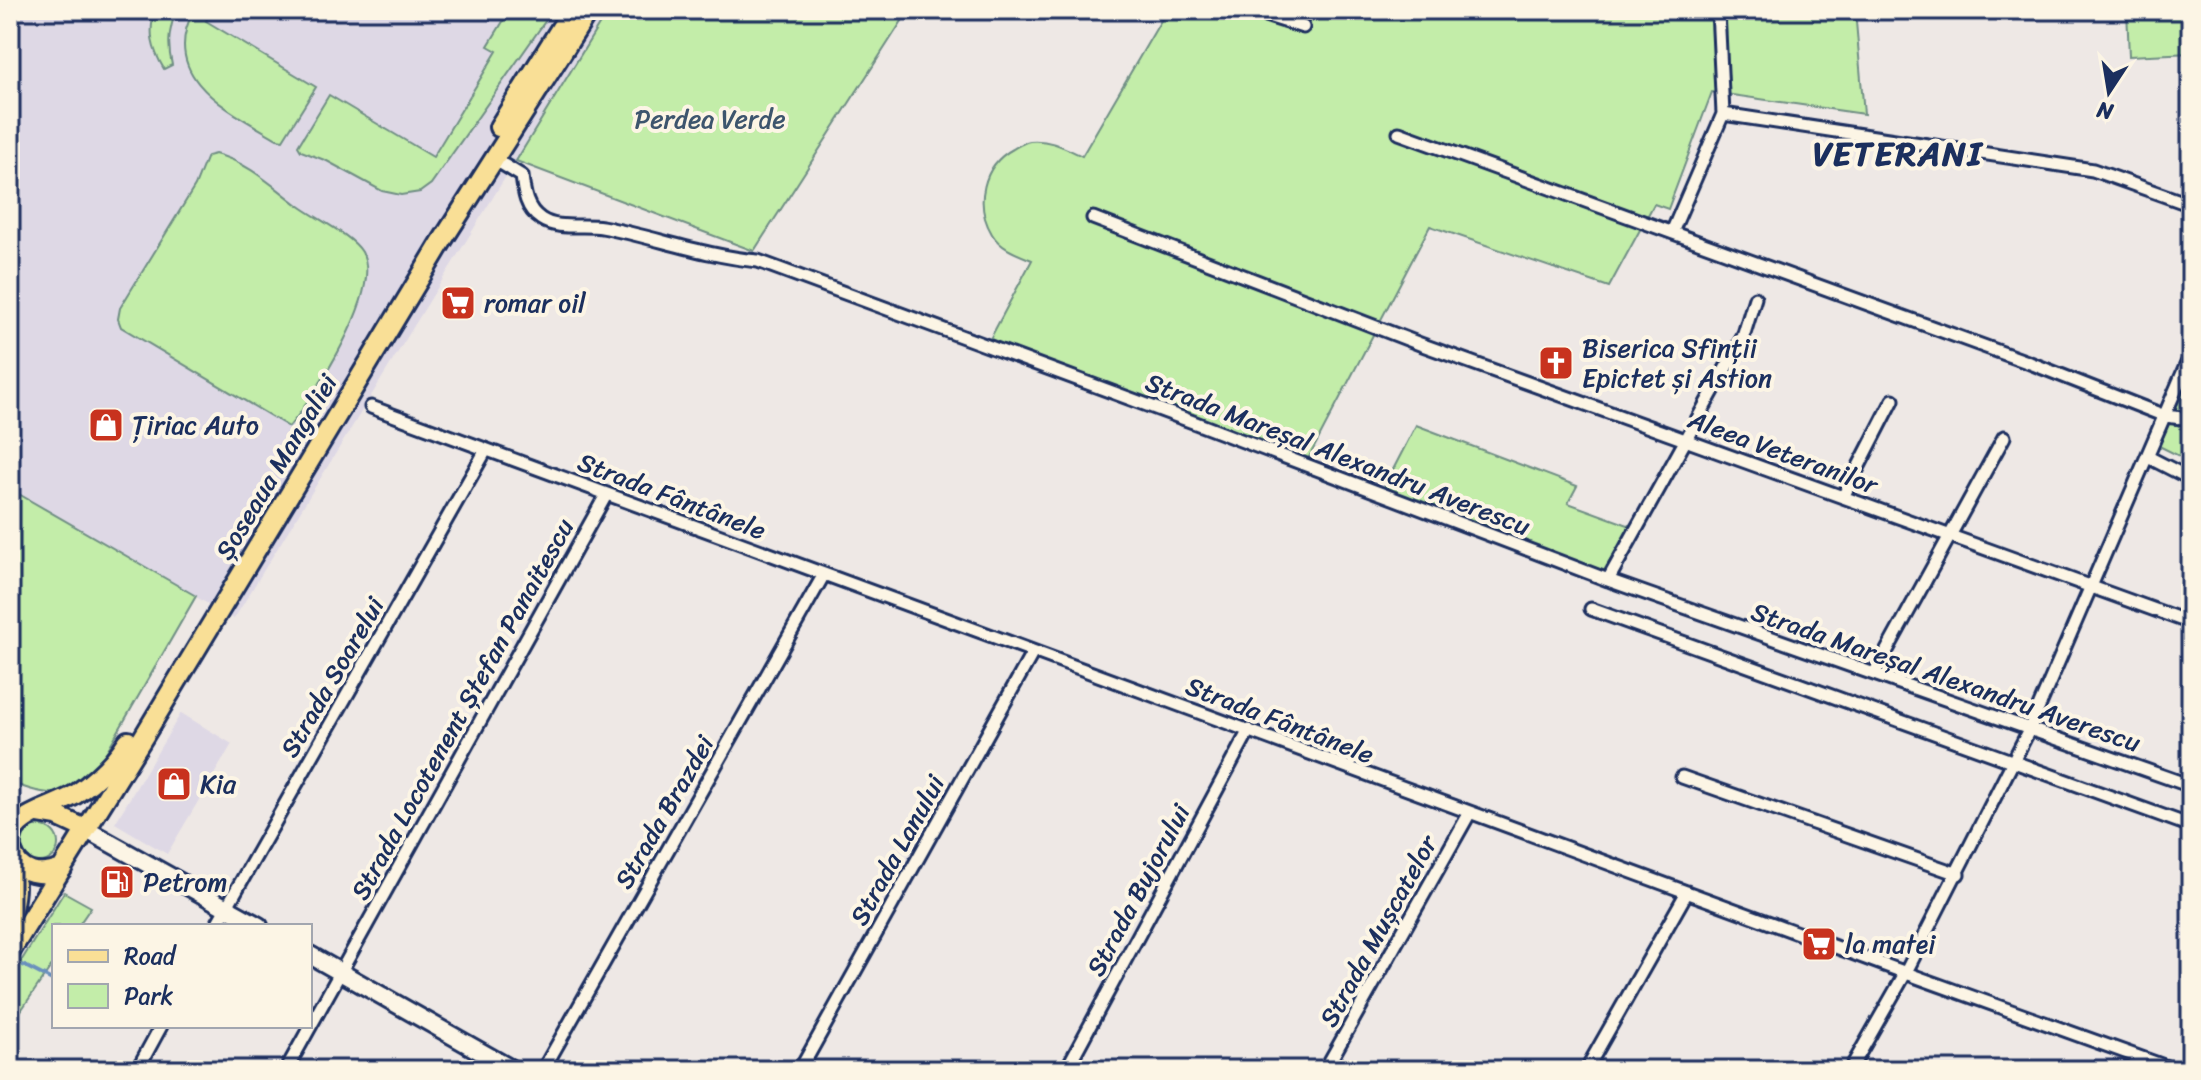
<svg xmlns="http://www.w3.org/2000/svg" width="2201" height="1080" font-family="Sriracha,sans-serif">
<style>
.built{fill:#ded8e5}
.green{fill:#c3eda9;stroke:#6f8e84;stroke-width:2}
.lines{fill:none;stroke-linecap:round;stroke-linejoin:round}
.stream{stroke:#6a90bd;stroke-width:4}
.street-casing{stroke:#1b2f5e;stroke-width:17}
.secondary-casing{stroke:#1b2f5e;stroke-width:22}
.primary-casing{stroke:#1b2f5e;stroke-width:24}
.street{stroke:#fcf5e5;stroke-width:11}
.secondary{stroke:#fcf5e5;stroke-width:16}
.primary{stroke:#f9df96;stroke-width:18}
.labels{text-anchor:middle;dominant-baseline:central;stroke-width:8;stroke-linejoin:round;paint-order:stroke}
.park-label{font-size:26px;fill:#3d556d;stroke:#fcf5e5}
.poi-label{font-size:26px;fill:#1b2f5e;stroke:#fcf5e5;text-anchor:start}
.street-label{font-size:26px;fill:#1b2f5e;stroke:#fcf5e5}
.district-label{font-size:34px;font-weight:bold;letter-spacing:2px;fill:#1b2f5e;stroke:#fcf5e5}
</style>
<rect width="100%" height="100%" fill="#eee8e5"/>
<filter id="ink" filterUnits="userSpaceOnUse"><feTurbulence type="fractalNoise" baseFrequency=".0125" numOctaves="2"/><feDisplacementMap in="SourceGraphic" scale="16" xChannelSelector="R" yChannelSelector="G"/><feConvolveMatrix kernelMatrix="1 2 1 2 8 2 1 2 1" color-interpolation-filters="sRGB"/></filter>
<g filter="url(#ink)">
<path class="built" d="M10,10H608L234,619L10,489Z
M181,713L232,744L167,854L115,823Z"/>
<path class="green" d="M155,10H176C169,31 167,44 172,65L164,69C152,49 148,33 155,10Z
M194,10H212L206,21L316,87L283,140L277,139C230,111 157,78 194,10Z
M510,10H553L431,184L420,192L401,195L382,191L327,161L301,151L298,146L329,95L433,157L497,51L488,46Z
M608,10H909L754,251L516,161Z
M1167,10H1855L1864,114L1712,92L1668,209L1654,204L1609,287L1430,226L1307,461L989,341L1032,260C1017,254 1001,249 992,234C974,204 983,165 1013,149C1018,146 1024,142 1030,141C1050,139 1065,148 1082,156Z
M2127,10H2191V53L2129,56Z
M215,154C246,161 274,187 298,205C315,218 352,235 362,252C384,290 314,397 289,427L121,327L118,319L120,308L195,186L207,156Z
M2191,374V462L2159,446Z
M1416,425L1577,486L1568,503L1631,526L1603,572L1383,489Z
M10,489L196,596L104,756C74,796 59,801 12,783L10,785Z
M22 844a18 18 0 1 1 36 0a18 18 0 1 1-36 0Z
M64,892L91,907L78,926H54V962L18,1015L10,1011V979Z"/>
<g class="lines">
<path class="stream" d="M23,965L54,981"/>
<defs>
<path id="street" d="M1249,10L1303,27
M1723,114L2093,170L2191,205
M1399,133L2030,363L2165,416L2191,419
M494,159L522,176C524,193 526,209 541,219C557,230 583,224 602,227C655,237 704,256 758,261L1193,422L1608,580L2191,786
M1093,218L1420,344L2191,623
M1672,232L1723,114L1718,10
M371,407C972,630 1572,854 2175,1070
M2148,457L2191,479
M1843,497L1893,400
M1608,580L1743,337L1755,298
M1591,609L2191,826
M1874,674L2004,437
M1682,777L1958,874
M216,926L486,450
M137,1070L161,1026
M286,1070L606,495
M543,1070L823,576
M800,1070L1033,652
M1066,1070L1249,730
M1325,1070L1469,814
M1586,1070L1687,892
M1850,1070L1906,972L2029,730L2191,354
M2131,1070L2138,1057"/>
<path id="secondary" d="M85,829L259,926
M310,955L513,1070"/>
<path id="primary" d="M499,127L572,10
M39,813L57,816L85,829
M12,852C20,875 41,877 62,869
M10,918C12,908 15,898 15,887C15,869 6,849 13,832C21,813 58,806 76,794C96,780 115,762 128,741
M10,952L144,736L442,241L589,10"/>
</defs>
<use href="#street" class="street-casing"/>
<use href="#secondary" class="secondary-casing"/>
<use href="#primary" class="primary-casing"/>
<use href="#street" class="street"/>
<use href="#secondary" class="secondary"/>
<use href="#primary" class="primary"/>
</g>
</g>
<defs>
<symbol id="supermarket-square" viewBox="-11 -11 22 22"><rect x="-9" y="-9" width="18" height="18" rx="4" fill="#c8321e" stroke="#fcf5e5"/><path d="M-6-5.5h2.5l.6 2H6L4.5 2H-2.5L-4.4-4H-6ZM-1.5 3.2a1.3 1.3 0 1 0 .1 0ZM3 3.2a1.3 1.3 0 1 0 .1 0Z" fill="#fff"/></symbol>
<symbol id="church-square" viewBox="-11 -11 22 22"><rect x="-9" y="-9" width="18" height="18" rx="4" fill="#c8321e" stroke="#fcf5e5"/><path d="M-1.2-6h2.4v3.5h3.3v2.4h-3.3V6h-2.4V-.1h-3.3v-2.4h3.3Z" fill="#fff"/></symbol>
<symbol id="shop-square" viewBox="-11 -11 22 22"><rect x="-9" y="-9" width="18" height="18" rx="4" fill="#c8321e" stroke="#fcf5e5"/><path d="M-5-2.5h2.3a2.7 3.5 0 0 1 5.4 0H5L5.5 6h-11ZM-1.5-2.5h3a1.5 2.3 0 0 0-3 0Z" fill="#fff"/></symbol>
<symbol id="fuel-square" viewBox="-11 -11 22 22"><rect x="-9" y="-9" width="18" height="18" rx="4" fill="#c8321e" stroke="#fcf5e5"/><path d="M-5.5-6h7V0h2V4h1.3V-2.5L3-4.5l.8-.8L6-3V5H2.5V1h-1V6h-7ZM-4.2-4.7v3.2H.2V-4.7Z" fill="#fff"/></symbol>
</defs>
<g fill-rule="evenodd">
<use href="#supermarket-square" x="438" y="283" width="40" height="40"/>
<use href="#church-square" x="1536" y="343" width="40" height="40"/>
<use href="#shop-square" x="86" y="405" width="40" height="40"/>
<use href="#shop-square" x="154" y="764" width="40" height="40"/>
<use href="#fuel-square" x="97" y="862" width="40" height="40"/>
<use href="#supermarket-square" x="1799" y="924" width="40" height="40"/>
</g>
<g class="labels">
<g class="park-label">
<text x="710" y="119">Perdea Verde</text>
</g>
<g class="poi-label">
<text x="484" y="303">romar oil</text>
<text x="1582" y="348">Biserica Sfinții<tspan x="1582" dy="30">Epictet și Astion</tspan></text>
<text x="132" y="425">Țiriac Auto</text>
<text x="200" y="784">Kia</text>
<text x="143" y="882">Petrom</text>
<text x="1845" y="944">la matei</text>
</g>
<g class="street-label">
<text transform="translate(1783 452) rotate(20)">Aleea Veteranilor</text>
<text transform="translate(1338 454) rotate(21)">Strada Mareșal Alexandru Averescu</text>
<text transform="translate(276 467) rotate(-59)">Șoseaua Mangaliei</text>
<text transform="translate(672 496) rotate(21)">Strada Fântânele</text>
<text transform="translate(332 677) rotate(-60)">Strada Soarelui</text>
<text transform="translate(1946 677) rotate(19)">Strada Mareșal Alexandru Averescu</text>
<text transform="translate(462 709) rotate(-61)">Strada Locotenent Ștefan Panaitescu</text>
<text transform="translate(1280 720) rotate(21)">Strada Fântânele</text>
<text transform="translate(664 812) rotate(-60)">Strada Brazdei</text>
<text transform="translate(897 850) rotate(-61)">Strada Lanului</text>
<text transform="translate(1138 890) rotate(-62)">Strada Bujorului</text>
<text transform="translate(1378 931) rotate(-61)">Strada Mușcatelor</text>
</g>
<g class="district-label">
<text x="1898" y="154">VETERANI</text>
</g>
</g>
<rect width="2201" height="1080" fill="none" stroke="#fcf5e5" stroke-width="40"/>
<rect x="20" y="20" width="2161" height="1040" fill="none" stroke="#1b2f5e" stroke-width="3" filter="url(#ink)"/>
<rect x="52" y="924" width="260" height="104" fill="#fcf5e5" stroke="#a2a6af" stroke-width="2"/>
<rect x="68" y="950" width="40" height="12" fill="#f9df96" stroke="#a2a6af" stroke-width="2"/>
<text x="124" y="964" font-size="24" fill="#1b2f5e">Road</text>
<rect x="68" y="984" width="40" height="24" fill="#c3eda9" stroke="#a2a6af" stroke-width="2"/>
<text x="124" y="1004" font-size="24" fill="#1b2f5e">Park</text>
<g transform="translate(2109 92) rotate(192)" stroke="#fcf5e5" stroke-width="6" paint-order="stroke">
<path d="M0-6L14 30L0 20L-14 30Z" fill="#1b2f5e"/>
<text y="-12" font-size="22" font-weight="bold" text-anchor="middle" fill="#1b2f5e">N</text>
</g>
</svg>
